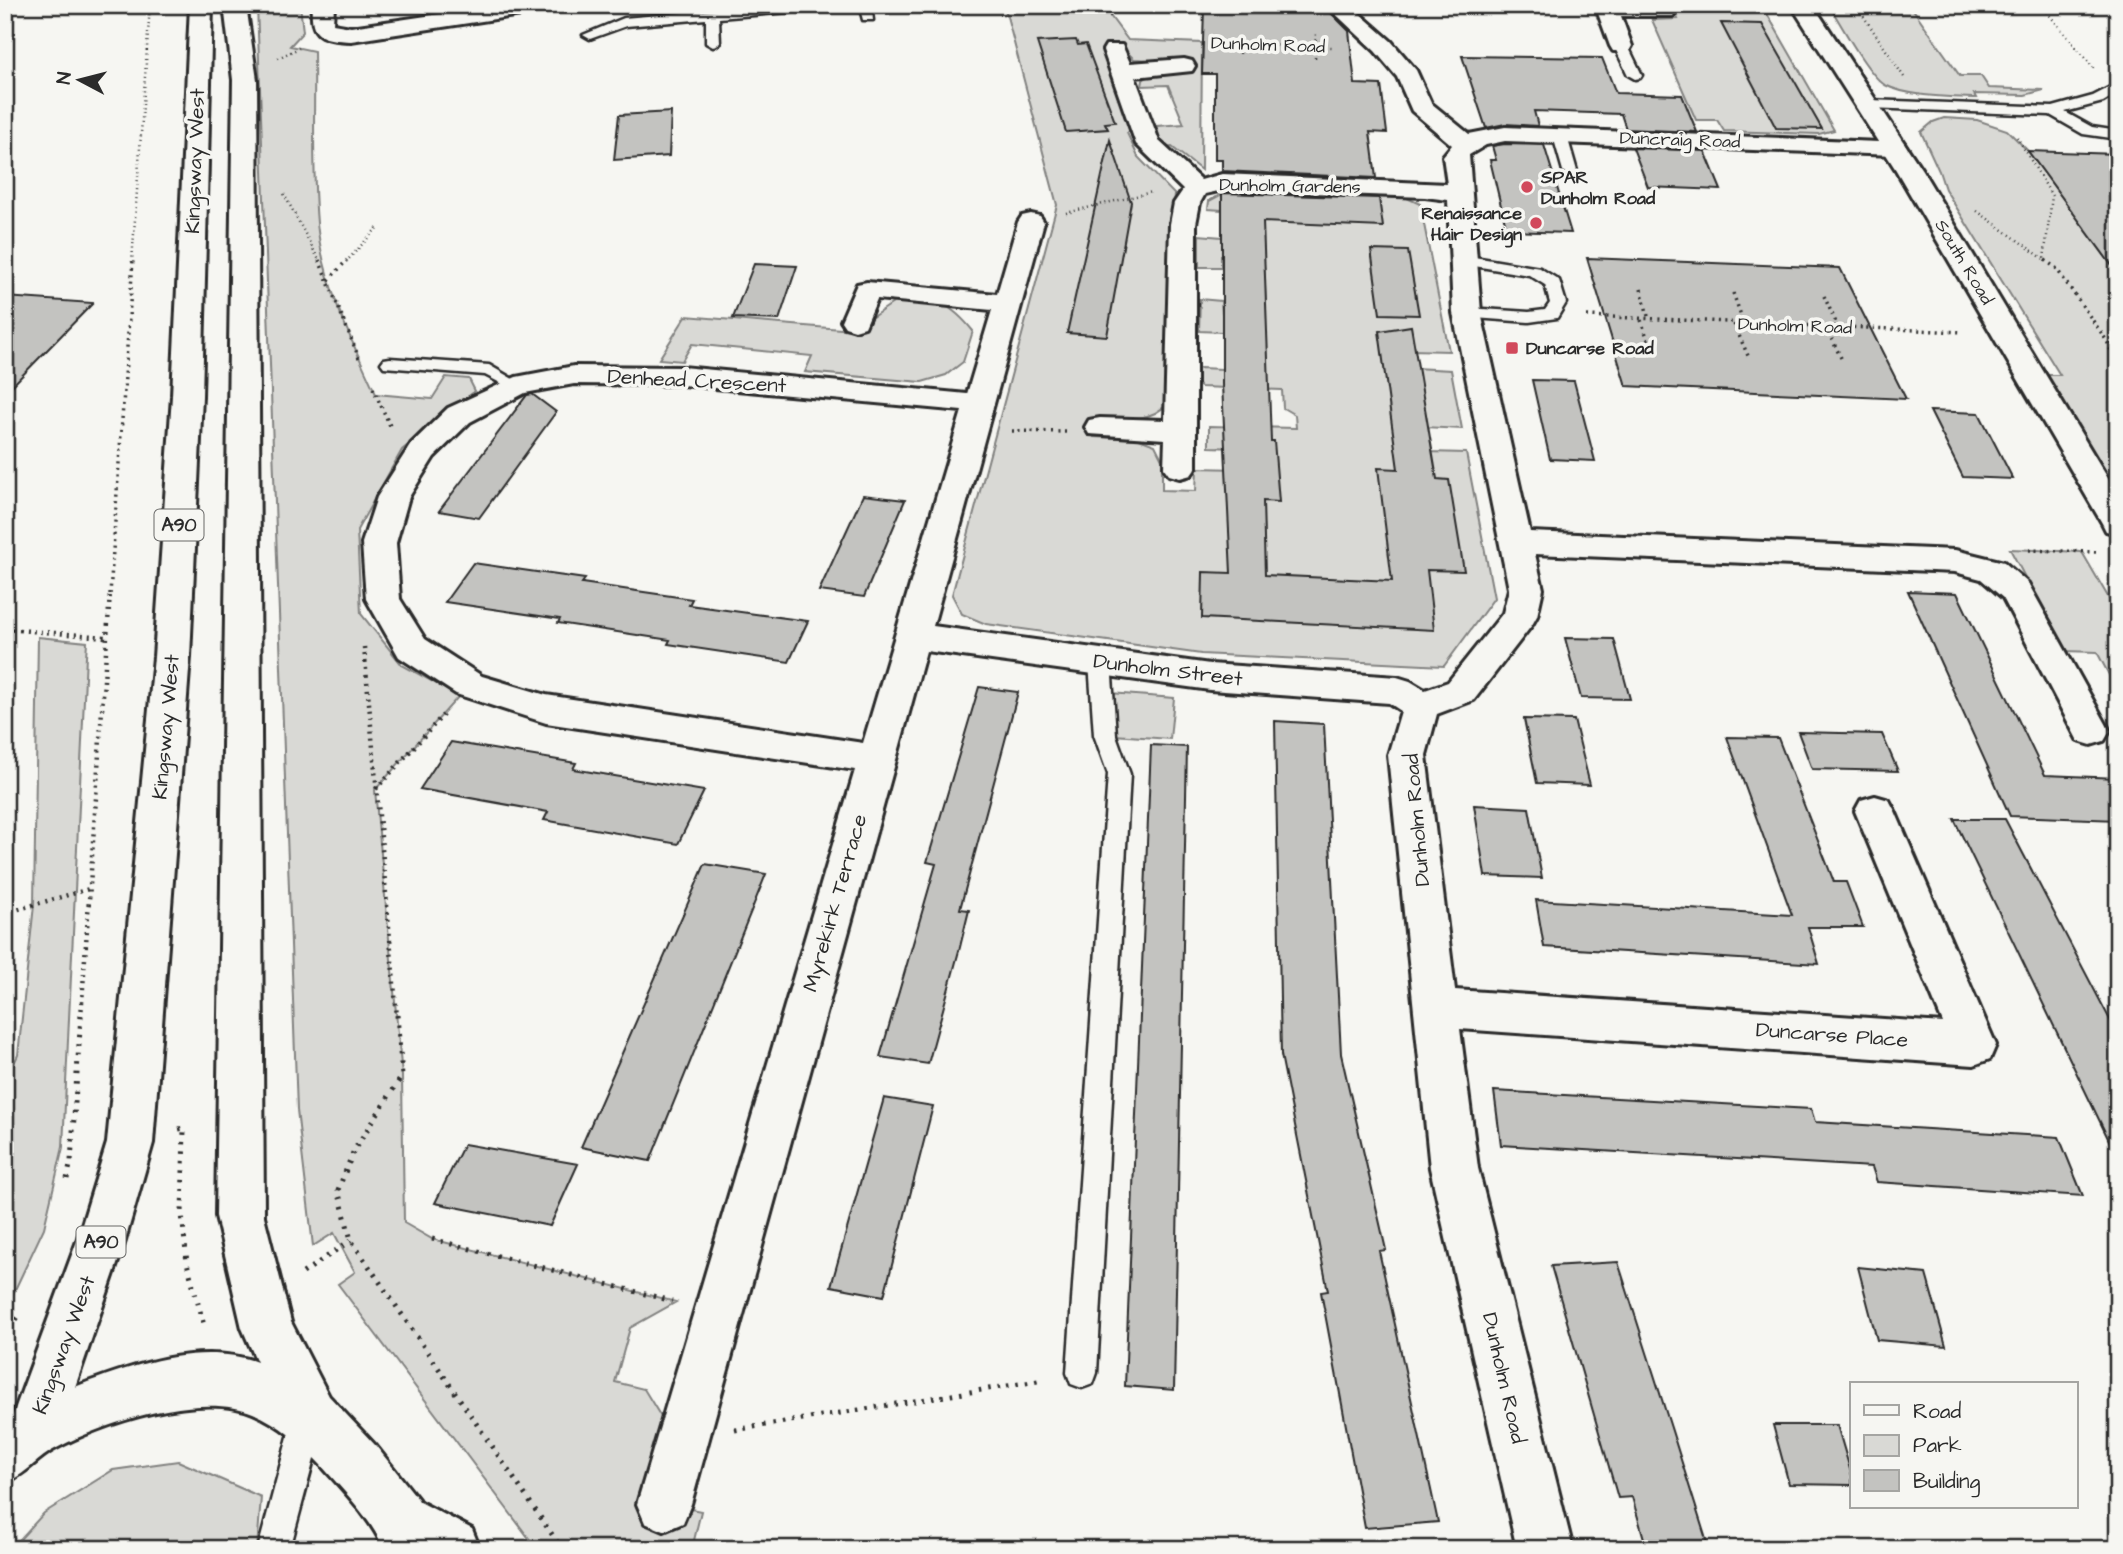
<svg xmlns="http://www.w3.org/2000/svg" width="2123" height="1554" font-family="'Architects Daughter',sans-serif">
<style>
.green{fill:#d9d9d5;stroke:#828280;stroke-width:2}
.building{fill:#c3c3c0;stroke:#2b2b2b;stroke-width:2}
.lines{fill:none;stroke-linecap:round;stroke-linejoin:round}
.lane-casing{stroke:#2b2b2b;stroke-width:5}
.street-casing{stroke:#2b2b2b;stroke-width:6}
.secondary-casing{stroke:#2b2b2b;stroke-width:6}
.highway-casing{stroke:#2b2b2b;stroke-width:6}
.path-far3{stroke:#2b2b2b;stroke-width:2.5;stroke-dasharray:1 3.5;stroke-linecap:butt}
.path-far2{stroke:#2b2b2b;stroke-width:3.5;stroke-dasharray:2 4.5;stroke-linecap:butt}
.path-far1{stroke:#2b2b2b;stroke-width:4.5;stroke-dasharray:2 5;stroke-linecap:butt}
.path{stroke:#2b2b2b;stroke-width:5;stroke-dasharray:2.5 7;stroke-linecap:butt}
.lane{fill:#f6f6f2;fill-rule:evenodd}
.street{fill:#f6f6f2;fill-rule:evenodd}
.secondary{fill:#f6f6f2;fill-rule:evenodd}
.highway{fill:#f6f6f2;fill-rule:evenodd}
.poi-dot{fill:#d1495b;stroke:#f6f6f2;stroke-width:2.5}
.labels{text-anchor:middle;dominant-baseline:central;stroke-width:7;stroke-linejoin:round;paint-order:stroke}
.far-street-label{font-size:18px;fill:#2b2b2b;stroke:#f6f6f2}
.far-poi-label{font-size:18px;font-weight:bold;fill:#2b2b2b;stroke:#f6f6f2;text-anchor:start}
.shield{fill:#f6f6f2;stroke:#686867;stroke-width:2}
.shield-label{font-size:19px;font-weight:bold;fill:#2b2b2b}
.street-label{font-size:21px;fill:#2b2b2b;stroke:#f6f6f2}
</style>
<rect width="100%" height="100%" fill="#f6f6f2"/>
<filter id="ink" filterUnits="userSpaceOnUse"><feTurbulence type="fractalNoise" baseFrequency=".0143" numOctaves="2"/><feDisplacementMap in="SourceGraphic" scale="14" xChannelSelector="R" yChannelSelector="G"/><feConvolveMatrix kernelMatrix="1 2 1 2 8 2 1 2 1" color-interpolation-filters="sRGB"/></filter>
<g filter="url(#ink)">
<path class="green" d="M257,5H300L303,32L290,46L314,51C315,108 312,166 317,223C323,283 351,340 376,394L432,399L446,377L469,379L475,391L402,450L357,530L361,614L402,665L459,696L375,790L402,1076L404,1223L432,1239L676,1302L630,1328L615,1382L644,1389L661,1417L641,1499L701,1511L692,1549H537L338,1284L355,1272L334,1233L313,1246L297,1110Z
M1004,5H1102L1128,40L1202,43L1201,170L1172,147L1165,148L1159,138L1157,126L1184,124L1168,85L1142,86L1143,80L1167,61L1134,59L1125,50H1114L1132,129L1127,133L1138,157L1175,195L1172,219L1168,403C1150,424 1120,418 1095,417L1094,437L1139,439L1155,445L1162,459V490L1196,491L1197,468L1239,469L1238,448L1209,447V426L1296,428L1295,415L1283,408L1282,390L1201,387L1194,382V372L1200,368L1222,369V319V332L1199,331L1200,299L1221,301L1222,314L1251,315L1266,308L1264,263L1249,256L1221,255V267H1199V235L1222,237V249V199V210L1208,209L1209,201L1224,193L1407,198L1420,204L1449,351L1411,350L1414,368L1451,370L1462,429L1424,427L1428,452L1466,453L1494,598L1444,666L1201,654L986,624L962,614L952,595L1057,205Z
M1672,5H1762L1834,130L1819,134L1724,131L1717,120H1696L1652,20L1678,19Z
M1829,5H1910L1960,76H1981L1989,88L2044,90L2025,95L1974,94L1976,98C1950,97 1908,97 1885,85C1869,76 1840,23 1829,5Z
M1944,118L1977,120L2007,130L2028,151L2118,274V523L2029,375H2060L1945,189L1939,171L1921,132L1933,122Z
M899,299C938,302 947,299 973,331L963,362L946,375L922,382L805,372L812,356L692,344L682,361L659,359L686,316L853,330Z
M2010,549L2082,552L2118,614V692L2097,652L2064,651Z
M38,637L87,642L86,656L63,1147L44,1228L5,1311V1082L18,1055L34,905Z
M1110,693L1174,698L1170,739L1114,735Z
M178,1461L261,1497L257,1549H11L44,1513L113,1470Z"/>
<path class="building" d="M1223,5H1323L1349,31L1355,84L1381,85L1387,133L1370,132L1376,178L1222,171V160H1215V74H1202L1204,8Z
M1721,23L1762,24L1822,129L1776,128Z
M1076,40L1078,45L1086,44L1115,122L1105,123L1108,129L1066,132L1037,42Z
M1462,56L1602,58L1616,93L1682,95L1697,132L1626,129L1621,114L1534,111L1538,126L1505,124L1486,128Z
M671,112L669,156L614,160L619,115Z
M1110,140L1131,202L1107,336L1067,333Z
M1505,144L1544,145L1571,233L1507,231L1490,160H1496L1492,146Z
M1633,148L1705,151L1721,190L1648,187Z
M2028,151L2118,154V274Z
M1222,193L1379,198L1383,227L1263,222L1271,441H1274L1279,502L1263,501L1265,575L1392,581L1378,468L1398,469L1379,331L1411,326L1437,479L1449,480L1464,571L1427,570L1434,630L1202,618L1203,572L1231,573L1222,384Z
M1371,250L1408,251L1419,315L1380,314Z
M1587,258L1840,268L1906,399L1626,386Z
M754,264L797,266L779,320L733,318Z
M5,297L93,303L5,393Z
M1532,380L1574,381L1595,461L1550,459Z
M532,394L556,412L479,518L439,511L527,395Z
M1930,411L1979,413L2013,479L1963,477Z
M863,495L905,500L864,597L819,591Z
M473,563L585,579L582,583L692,599L689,605L808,621L789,662L668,644L670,640L558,623L560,619L445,602Z
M1908,591L1957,593L2045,775L2118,778V820L2010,816Z
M1565,638L1614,639L1630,699L1581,698Z
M979,687L1018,692L960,909L969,910L960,947L928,1064L880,1057L936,864L927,862Z
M1524,719L1574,720L1590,785L1537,783Z
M1275,721L1324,724L1341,1054L1386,1250L1379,1251L1438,1522L1365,1528L1321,1292L1328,1291L1281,1055Z
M1798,732L1882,734L1898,771L1812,769Z
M1727,737L1778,738L1834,882H1846L1863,927H1808L1819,964L1544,947L1536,900L1792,915Z
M451,742L576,763L573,769L704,791L678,844L544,820L548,812L420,789Z
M1151,745L1187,747L1174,1390L1125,1386Z
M1474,805L1529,808L1542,878L1485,876Z
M1954,819H2005L2118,1035V1159Z
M705,864L766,874L650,1161L581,1147Z
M1494,1091L1811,1109L1815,1122L2059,1137L2083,1196L1877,1182L1872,1167L1501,1145Z
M884,1098L933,1106L884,1296L831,1286Z
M464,1144L578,1164L550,1226L435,1203Z
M1618,1262L1672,1431L1709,1549H1647L1632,1497L1618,1498L1551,1266Z
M1858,1267L1926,1274L1946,1346L1877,1340Z
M1773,1425H1837L1852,1476V1485L1789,1484Z"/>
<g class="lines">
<defs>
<path id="lane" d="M776,5H830L824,9L719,18L720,43L713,47L706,43V19L626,26L590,39L583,35L624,18Z
M859,5H871L873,20H863Z
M1621,42L1628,46L1642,75L1640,78L1635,79L1628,75L1614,46Z
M2118,83V93L2103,102L2065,112L2092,127L2118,131V139L2083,134L2050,115L1869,108L1862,104L1869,100L2053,107L2093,96Z
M1560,132L1567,136L1577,171L1575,174L1570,175L1563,171L1553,136Z
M1462,255L1540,268L1559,280L1566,303L1557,318L1529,322L1461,317L1459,313L1467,308L1529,312L1545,310L1550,303L1545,285L1529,275L1456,263L1454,260L1456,257Z
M390,358L489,365L525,386L516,391L485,375L384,367L381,363L384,359Z
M1100,654L1108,657L1111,662L1116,735L1130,774L1097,1373L1093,1384L1082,1388L1071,1384L1067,1373L1108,774L1094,735L1089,662L1092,657Z
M309,1402L320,1407L325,1418L290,1549H258L293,1418L298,1407Z"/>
<path id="street" d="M312,5H334L333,24L351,27L502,5H559L556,10L548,11L351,41C321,39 310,38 312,5Z
M1326,5H1350L1391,41L1416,70L1431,103L1469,134L1505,127L1904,143L1907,148L1904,153L1895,155L1505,141L1486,145L1469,155L1481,313L1530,532L1955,550L2004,562L2028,583L2110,731L2104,741L2091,745L2078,741L2003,598L1981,579L1955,572L1535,554L1543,589L1537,616L1532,625L1474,700L1437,714L1426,755L1455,990L1943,1023L1855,811L1861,800L1875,796L1889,800L1895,811L1996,1045L1990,1059L1974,1065L1460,1029L1478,1168L1573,1549H1517L1430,1168L1388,755L1401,711L1389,703L1210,690L926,651L691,1504L683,1523L664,1531L645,1523L637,1504L855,770L546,723L456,694L399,657L366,599L362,543L377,497L411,444L448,408L516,377L574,366L682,367L967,394L992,310L877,299L865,327L855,330L845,327L841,321L857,284L867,282L997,294L1018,222L1022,216L1031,214L1040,216L1044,222L933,626L1210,664L1397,677L1410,681L1425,690L1448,682L1503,613L1509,589L1453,313L1448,200L1425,197L1223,190L1205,194L1200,203L1196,224V468L1191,475L1180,478L1169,475L1164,468L1165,439L1089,434L1085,427L1089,420L1100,418L1165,420L1170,224L1174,203L1183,190L1136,144L1103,50L1106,45H1122L1130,63L1184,59L1192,61L1195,66L1192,71L1135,77L1159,141L1201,180L1222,174L1447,184L1443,156L1452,145L1412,111L1397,77L1375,51ZM574,384L682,385L962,411L863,743L546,695L482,676L425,639L400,599L396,543L409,497L434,457L470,422L525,393Z
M1595,5H1668L1676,11L1673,16H1621L1632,46L1629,51H1613L1610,46Z"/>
<path id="secondary" d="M1791,5H1813L1922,170L2118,495V534L2106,531L2102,523L1896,170Z
M399,1491L472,1529L480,1549H399L380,1537L372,1518L380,1499Z"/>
<path id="highway" d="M190,5H212L202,396L190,657L153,1143L125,1241L75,1387C130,1366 199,1341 257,1362L242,1328L216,1216L233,80L224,5H246L257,80L264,1216L291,1322L329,1396L376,1446L418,1499L440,1549H384C371,1518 342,1489 320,1464C299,1442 281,1425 253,1413C200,1391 101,1423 53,1450C34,1461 28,1473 5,1483V1420L13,1415L77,1241L107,1143L154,657L172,396Z"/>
</defs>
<use href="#lane" class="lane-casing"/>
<use href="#street" class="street-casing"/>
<use href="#secondary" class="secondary-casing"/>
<use href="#highway" class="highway-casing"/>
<path class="path-far3" d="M1102,5L1112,19
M1856,5L1904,77
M2041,5L2095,70
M1209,43L1333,47
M1240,44V55
M278,58L299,48
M1315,58L1316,31
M2017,137L2052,196L2044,259
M284,194L320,262
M1977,211L2048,262
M1066,213L1152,192
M132,262L150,5
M346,262L379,226"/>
<path class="path-far2" d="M319,260L359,358
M2045,260L2056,268L2107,341L2118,368
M329,280L347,260
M1641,289L1649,320
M1733,293L1744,324
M1824,296L1838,327
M1587,316L1963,332
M1641,320L1653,354
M1734,324L1749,358
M1826,327L1843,362
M373,388L391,428
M1012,431L1066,432
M2029,550L2097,552
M110,594L133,260"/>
<path class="path-far1" d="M5,629L106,637
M364,647L397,1017
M376,789L443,715
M5,913L89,889
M81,1017L110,593"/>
<path class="path" d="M397,1015L402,1076L354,1150L338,1190L351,1240L562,1549
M179,1129L184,1128L182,1214L187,1263L205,1329
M67,1179L71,1161L81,1015
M432,1239L672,1301
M303,1273L351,1240
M5,1335L21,1313
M735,1430L1044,1380"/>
<use href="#lane" class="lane"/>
<use href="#street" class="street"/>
<use href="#secondary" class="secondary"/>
<use href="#highway" class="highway"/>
</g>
</g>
<g class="poi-dot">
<circle cx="1527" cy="187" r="7"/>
<circle cx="1536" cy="223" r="7"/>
<rect x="1505" y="341" width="14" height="14" rx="3.5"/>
</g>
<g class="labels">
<g class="far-street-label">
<text transform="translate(1268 45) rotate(2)">Dunholm Road</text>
<text transform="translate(1680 140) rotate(2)">Duncraig Road</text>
<text transform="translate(1290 186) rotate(1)">Dunholm Gardens</text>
<text transform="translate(1964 262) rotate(59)">South Road</text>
<text transform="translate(1795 326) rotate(2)">Dunholm Road</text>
</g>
<g class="far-poi-label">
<text x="1541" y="177">SPAR<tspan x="1541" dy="21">Dunholm Road</tspan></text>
<text x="1522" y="213" text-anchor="end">Renaissance<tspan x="1522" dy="21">Hair Design</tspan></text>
<text x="1526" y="348">Duncarse Road</text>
</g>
<g class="shield">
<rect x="154.5" y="509.5" width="49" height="31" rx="5"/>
<rect x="76.5" y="1226.5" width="49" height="31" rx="5"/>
</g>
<g class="shield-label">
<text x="179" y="525">A90</text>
<text x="101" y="1242">A90</text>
</g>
<g class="street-label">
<text transform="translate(195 161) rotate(-88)">Kingsway West</text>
<text transform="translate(697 381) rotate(3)">Denhead Crescent</text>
<text transform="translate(1168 670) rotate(7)">Dunholm Street</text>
<text transform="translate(166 727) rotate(-85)">Kingsway West</text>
<text transform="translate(1417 820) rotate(-95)">Dunholm Road</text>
<text transform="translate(835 903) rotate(-74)">Myrekirk Terrace</text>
<text transform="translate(1832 1035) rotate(4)">Duncarse Place</text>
<text transform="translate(64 1345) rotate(-70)">Kingsway West</text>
<text transform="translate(1504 1378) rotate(77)">Dunholm Road</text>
</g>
</g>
<rect width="2123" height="1554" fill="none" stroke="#f6f6f2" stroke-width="28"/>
<rect x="14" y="14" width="2095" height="1526" fill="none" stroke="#2b2b2b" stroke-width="2.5" filter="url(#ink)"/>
<rect x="1850" y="1382" width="228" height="126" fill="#f6f6f2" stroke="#a5a5a2" stroke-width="2"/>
<rect x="1864" y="1405" width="35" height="10" fill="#f6f6f2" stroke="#a5a5a2" stroke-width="2"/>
<text x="1913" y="1418" font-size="21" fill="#2b2b2b">Road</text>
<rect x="1864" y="1435" width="35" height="21" fill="#d9d9d5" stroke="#a5a5a2" stroke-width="2"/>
<text x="1913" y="1452" font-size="21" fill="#2b2b2b">Park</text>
<rect x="1864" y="1470" width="35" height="21" fill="#c3c3c0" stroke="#a5a5a2" stroke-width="2"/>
<text x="1913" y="1488" font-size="21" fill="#2b2b2b">Building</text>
<g transform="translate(80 80) rotate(277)" stroke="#f6f6f2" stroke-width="5" paint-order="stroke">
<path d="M0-5L12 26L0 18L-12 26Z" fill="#2b2b2b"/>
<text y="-10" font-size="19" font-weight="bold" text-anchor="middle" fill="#2b2b2b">N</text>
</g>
</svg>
